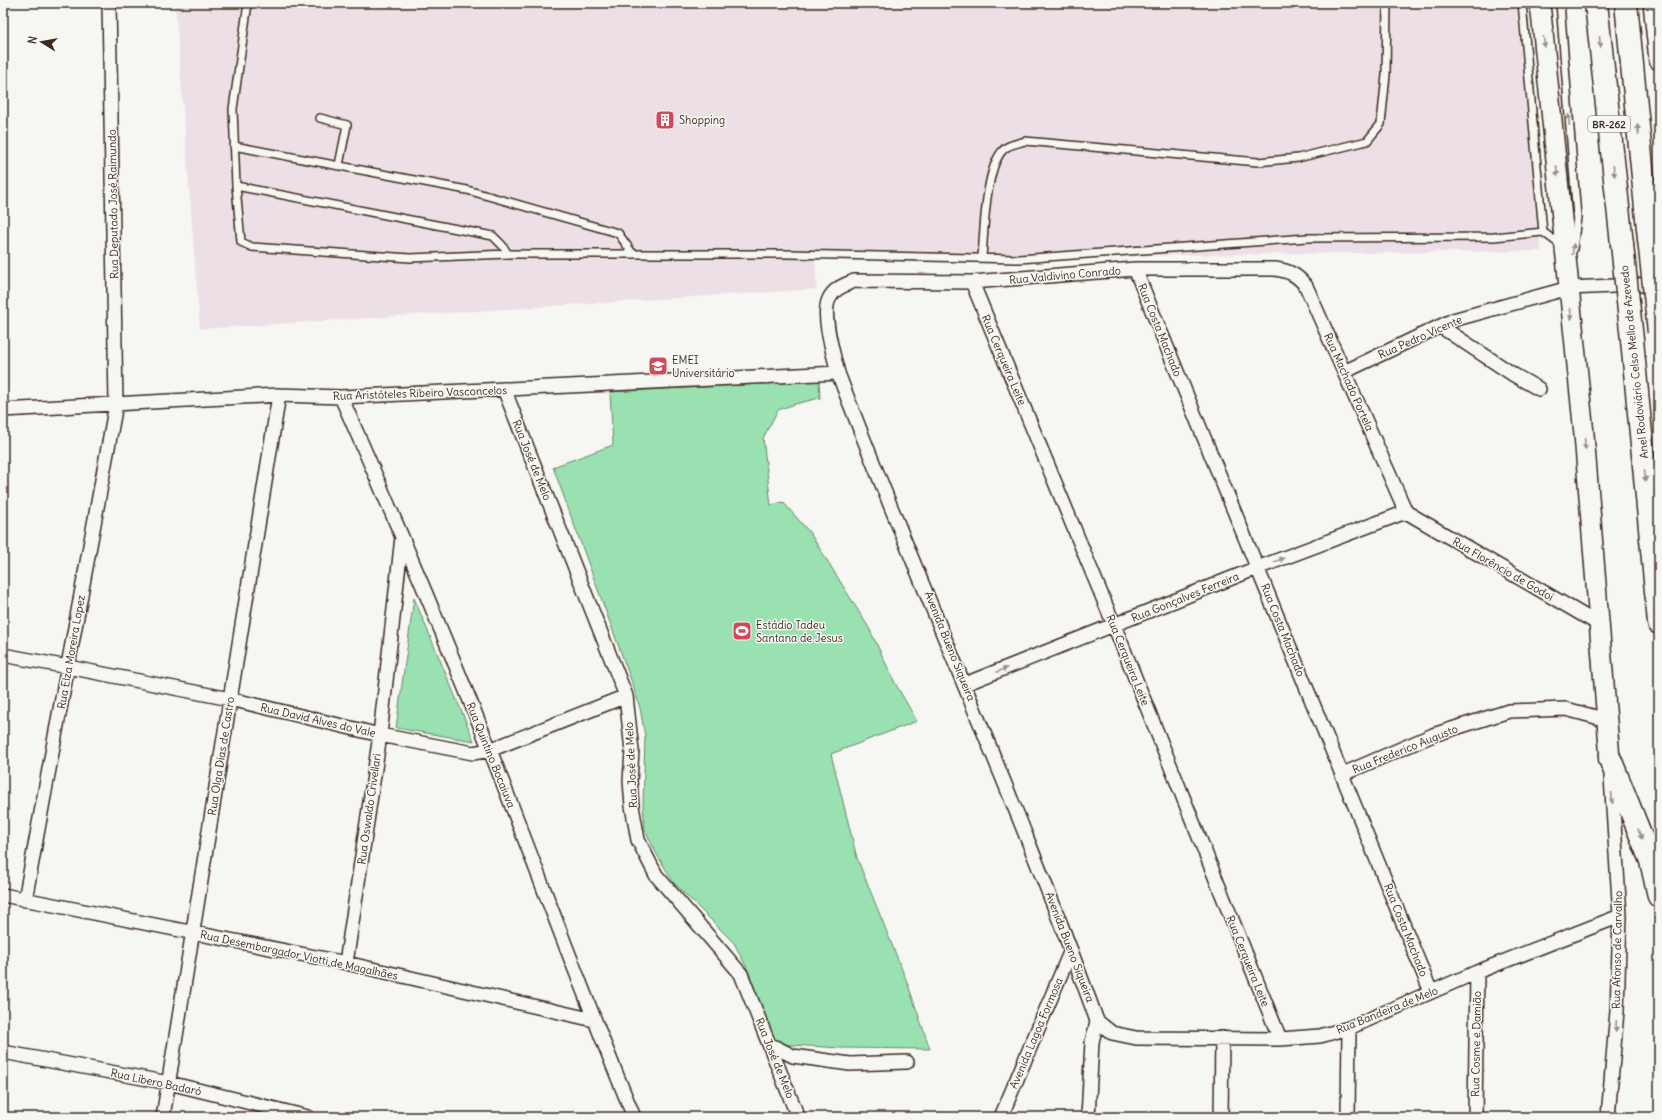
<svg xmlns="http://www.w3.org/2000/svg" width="1662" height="1120" font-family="Delius,sans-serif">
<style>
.built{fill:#eddfe6}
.green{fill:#99e1b0;stroke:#6a8667}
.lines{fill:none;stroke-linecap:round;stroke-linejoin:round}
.lane-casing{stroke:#3b2a1e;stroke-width:10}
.street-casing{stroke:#3b2a1e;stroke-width:16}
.secondary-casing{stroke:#3b2a1e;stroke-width:22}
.highway-casing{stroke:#3b2a1e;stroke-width:25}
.lane{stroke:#f6f6f2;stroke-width:7}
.street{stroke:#f6f6f2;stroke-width:13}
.secondary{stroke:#f6f6f2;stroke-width:19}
.highway{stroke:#f6f6f2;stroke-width:22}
.highway-bridge-casing{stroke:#3b2a1e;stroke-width:25;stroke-linecap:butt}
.highway-bridge{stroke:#f6f6f2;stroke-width:22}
.oneway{fill:#989088}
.labels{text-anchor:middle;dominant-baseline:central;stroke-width:3;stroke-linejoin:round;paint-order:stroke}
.shield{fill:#f6f6f2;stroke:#73675e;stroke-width:1}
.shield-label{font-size:10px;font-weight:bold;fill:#3b2a1e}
.poi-label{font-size:11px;fill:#3b2a1e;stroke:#f6f6f2;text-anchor:start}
.street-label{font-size:11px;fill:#3b2a1e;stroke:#f6f6f2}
</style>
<rect width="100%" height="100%" fill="#f6f6f2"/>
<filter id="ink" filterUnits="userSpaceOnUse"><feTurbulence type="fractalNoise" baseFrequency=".025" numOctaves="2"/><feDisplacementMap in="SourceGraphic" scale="8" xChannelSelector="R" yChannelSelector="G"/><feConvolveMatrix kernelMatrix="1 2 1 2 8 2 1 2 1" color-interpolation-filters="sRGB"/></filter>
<g filter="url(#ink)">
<path class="built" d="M175,3H1516L1541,251L815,259L817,289L200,329Z"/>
<path class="green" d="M819,381L820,398L795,404L778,410L763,438L771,505L783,502L810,533L869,628L895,683L917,721L831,754L857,858L907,982L930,1049L841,1048L776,1044L746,966L734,943L674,883L656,853L645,830L643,806L645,736L640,708L631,680L553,467L613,445L610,392Z
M414,598L474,741L396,728Z"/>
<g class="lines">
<defs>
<path id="lane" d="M248,3L233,109L236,186L241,242L252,247L410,258L508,254H789L1019,259L1307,238L1494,237L1543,232
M1522,3L1543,232L1562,246
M1560,3L1577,217L1573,250
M320,118L347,125L339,165
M234,146L467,190L618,233L633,254
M236,186L493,236L502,245L508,254
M982,258C984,234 985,159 1007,147C1012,144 1019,143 1025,141L1258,162L1298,158L1367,141L1381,124L1386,75L1387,3"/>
<path id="street" d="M1135,269L1431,992
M972,282L1114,625L1280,1039
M1440,326L1514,375L1539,389
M1344,372L1453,320L1569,288L1659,284
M504,389L626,696L632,751L630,781L632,806L638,840L656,875L741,974L798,1117
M341,397C393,513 442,631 490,750C538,872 583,995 634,1117
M3,410L279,395L341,397L838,373
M1406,512L1600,625
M3,655L68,667L230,699L380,735L473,753L490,750L626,696
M965,684L1257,568L1406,512
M1343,774L1433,735L1509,711L1566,709L1607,720
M3,895L346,963L594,1020
M25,900L116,404L109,3
M346,963L380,735L402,537
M1097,1021C1018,802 921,591 838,373C834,356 821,315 829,299C834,288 845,285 854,281L972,282L1135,269H1275C1290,271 1297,275 1306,286L1406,512
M1097,1021L1112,1033L1136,1038L1280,1039L1320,1036L1349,1028L1477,972L1620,916
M769,1044L793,1056L850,1064L907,1062
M3,1052L169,1083L308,1117
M163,1117L279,395
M1001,1117L1071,950
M1088,1117L1092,1042L1097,1021
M1221,1117L1222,1038
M1348,1117L1349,1028
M1475,1117L1477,972
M1608,1117L1617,1011L1620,916L1611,777"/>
<path id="secondary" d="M1540,3L1584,434L1610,759
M1653,3L1659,60"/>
<path id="highway" d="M1596,3L1622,244
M1626,3L1649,239
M1632,340L1659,623
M1610,759L1651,861L1659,896"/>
</defs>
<use href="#lane" class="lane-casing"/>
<use href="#street" class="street-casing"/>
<use href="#secondary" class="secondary-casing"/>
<use href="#highway" class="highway-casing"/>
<use href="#lane" class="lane"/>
<use href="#street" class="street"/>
<use href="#secondary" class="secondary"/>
<use href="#highway" class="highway"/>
<defs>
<path id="highway-bridge" d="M1649,239L1659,332
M1622,244L1632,340"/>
</defs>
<use href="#highway-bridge" class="highway-bridge-casing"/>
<use href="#highway-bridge" class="highway-bridge"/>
</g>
<defs><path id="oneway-solid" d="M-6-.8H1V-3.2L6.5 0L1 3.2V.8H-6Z"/></defs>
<g class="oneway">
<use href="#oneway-solid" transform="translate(1544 42) rotate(84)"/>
<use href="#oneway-solid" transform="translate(1600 42) rotate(84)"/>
<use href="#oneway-solid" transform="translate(1569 120) rotate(-94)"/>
<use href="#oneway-solid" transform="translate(1638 130) rotate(-96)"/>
<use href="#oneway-solid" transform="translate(1557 171) rotate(84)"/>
<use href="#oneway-solid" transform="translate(1614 171) rotate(84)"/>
<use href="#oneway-solid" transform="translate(1573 249) rotate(-83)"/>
<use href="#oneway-solid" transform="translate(1571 314) rotate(84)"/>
<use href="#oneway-solid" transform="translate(1585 444) rotate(85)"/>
<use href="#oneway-solid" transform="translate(1645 476) rotate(84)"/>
<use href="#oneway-solid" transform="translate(1279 560) rotate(-21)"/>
<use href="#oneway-solid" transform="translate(1002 670) rotate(-22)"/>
<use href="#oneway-solid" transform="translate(1612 798) rotate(86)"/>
<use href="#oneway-solid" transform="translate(1640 834) rotate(68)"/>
<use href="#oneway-solid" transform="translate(1616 1026) rotate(94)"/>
</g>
</g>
<defs>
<symbol id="building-square" viewBox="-11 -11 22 22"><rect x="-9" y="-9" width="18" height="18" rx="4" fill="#d1495b" stroke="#f6f6f2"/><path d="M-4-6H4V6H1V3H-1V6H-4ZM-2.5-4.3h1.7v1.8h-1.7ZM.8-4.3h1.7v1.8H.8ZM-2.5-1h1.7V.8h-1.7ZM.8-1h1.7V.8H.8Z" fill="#fff"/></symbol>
<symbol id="school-square" viewBox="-11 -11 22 22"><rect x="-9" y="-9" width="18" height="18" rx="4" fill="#d1495b" stroke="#f6f6f2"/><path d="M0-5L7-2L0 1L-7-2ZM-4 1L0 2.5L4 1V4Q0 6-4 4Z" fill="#fff"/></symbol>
<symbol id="stadium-square" viewBox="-11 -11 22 22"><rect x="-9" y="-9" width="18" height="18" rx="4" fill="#d1495b" stroke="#f6f6f2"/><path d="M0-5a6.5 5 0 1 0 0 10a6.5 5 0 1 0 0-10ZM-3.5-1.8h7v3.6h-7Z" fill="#fff"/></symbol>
</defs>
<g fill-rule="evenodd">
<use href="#building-square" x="654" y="109" width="22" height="22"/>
<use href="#school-square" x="647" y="355" width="22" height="22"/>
<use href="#stadium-square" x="731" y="620" width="22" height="22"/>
</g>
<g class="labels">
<rect class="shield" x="1588" y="116" width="42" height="16" rx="3"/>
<g class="shield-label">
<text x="1609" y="124">BR-262</text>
</g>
<g class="poi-label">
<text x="679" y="120">Shopping</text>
<text x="672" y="360">EMEI<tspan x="672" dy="13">Universitário</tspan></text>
<text x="756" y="625">Estádio Tadeu<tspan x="756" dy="13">Santana de Jesus</tspan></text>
</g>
<g class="street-label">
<text transform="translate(113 204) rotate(-91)">Rua Deputado José Raimundo</text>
<text transform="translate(1065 275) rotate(-5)">Rua Valdivino Conrado</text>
<text transform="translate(1160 330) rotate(68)">Rua Costa Machado</text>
<text transform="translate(1420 337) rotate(-24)">Rua Pedro Vicente</text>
<text transform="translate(1004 360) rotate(67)">Rua Cerqueira Leite</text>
<text transform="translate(1634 362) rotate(-96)">Anel Rodoviário Celso Mello de Azevedo</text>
<text transform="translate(1349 382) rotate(66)">Rua Machado Portela</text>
<text transform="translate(420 393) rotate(-2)">Rua Aristóteles Ribeiro Vasconcelos</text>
<text transform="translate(532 460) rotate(68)">Rua José de Melo</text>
<text transform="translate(1503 569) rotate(30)">Rua Florêncio de Godoi</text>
<text transform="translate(1185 597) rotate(-22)">Rua Gonçalves Ferreira</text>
<text transform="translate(1283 630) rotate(68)">Rua Costa Machado</text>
<text transform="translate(950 646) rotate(68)">Avenida Bueno Siqueira</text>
<text transform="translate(71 652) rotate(-80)">Rua Elza Moreira Lopez</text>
<text transform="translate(1128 660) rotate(68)">Rua Cerqueira Leite</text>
<text transform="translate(318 720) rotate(13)">Rua David Alves do Vale</text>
<text transform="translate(1405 749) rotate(-22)">Rua Frederico Augusto</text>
<text transform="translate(491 755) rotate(68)">Rua Quintino Bocaiuva</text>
<text transform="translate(221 756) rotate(-81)">Rua Olga Dias de Castro</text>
<text transform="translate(631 765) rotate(-93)">Rua José de Melo</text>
<text transform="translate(369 809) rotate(-82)">Rua Oswaldo Crivellari</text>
<text transform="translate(1406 930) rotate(68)">Rua Costa Machado</text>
<text transform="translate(1070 947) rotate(69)">Avenida Bueno Siqueira</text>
<text transform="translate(1617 950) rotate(-89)">Rua Afonso de Carvalho</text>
<text transform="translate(299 955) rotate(12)">Rua Desembargador Viotti de Magalhães</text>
<text transform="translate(1248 961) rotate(68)">Rua Cerqueira Leite</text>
<text transform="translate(1387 1010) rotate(-22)">Rua Bandeira de Melo</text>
<text transform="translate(1036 1033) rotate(-67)">Avenida Lagoa Formosa</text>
<text transform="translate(1476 1044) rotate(-89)">Rua Cosme e Damião</text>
<text transform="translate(775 1058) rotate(68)">Rua José de Melo</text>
<text transform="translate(156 1082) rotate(12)">Rua Líbero Badaró</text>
</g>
</g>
<rect width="1662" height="1120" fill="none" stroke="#f6f6f2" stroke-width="16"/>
<rect x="8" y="8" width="1646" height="1104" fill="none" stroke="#3b2a1e" stroke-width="1.5" filter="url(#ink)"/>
<g transform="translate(42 42) rotate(281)" stroke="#f6f6f2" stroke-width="3" paint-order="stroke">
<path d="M0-3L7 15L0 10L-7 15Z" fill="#3b2a1e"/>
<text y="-6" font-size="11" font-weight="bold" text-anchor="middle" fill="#3b2a1e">N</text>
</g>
</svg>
